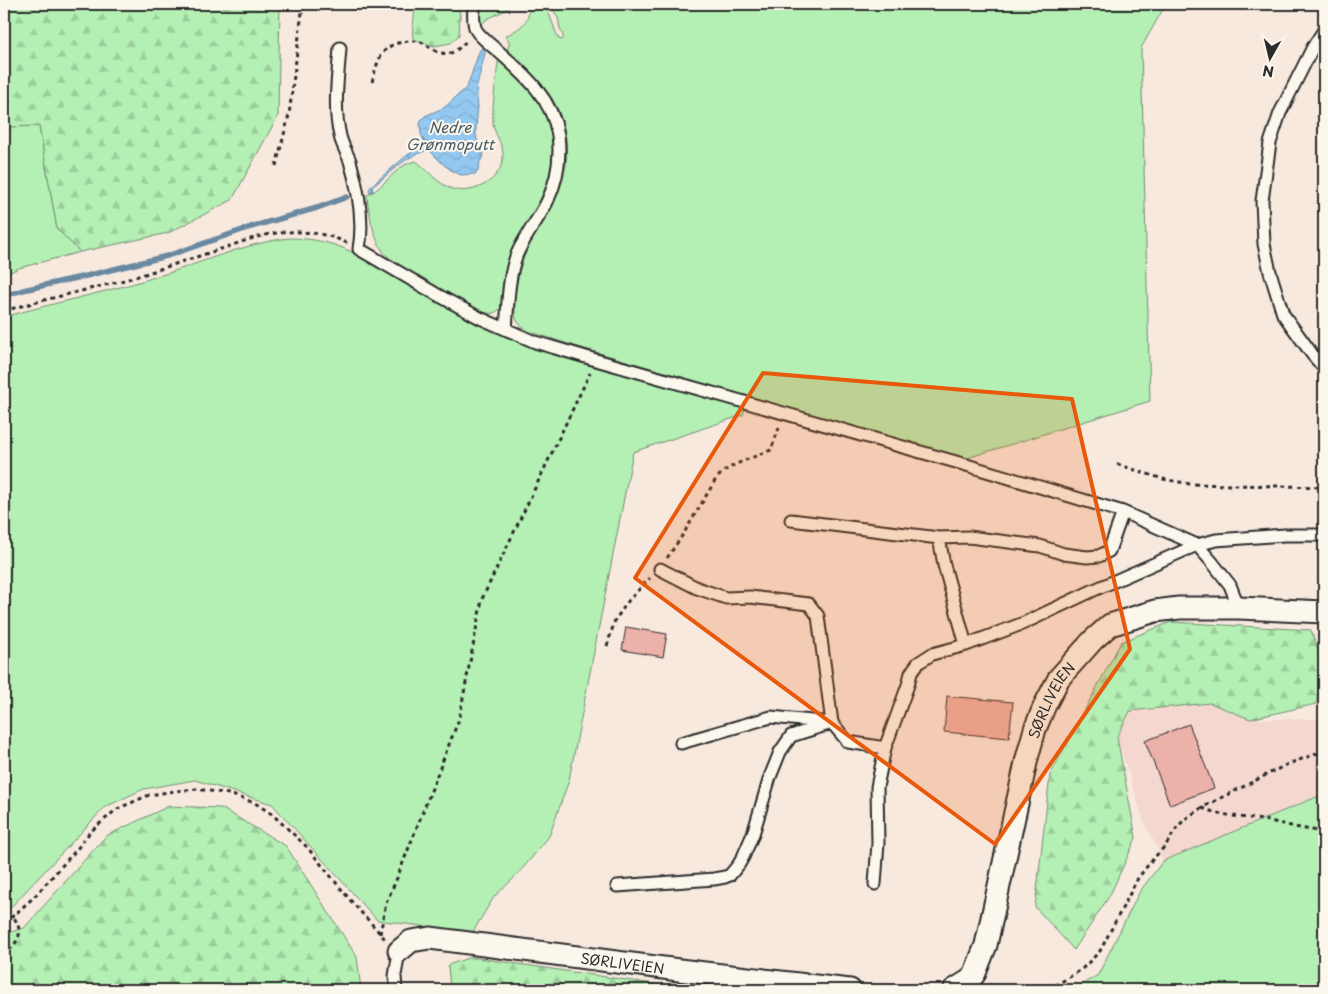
<svg xmlns="http://www.w3.org/2000/svg" width="1328" height="994" font-family="'Playpen Sans',sans-serif">
<style>
.built{fill:#f4d8cf}
.green{fill:#b4efb4;stroke:#708d70}
.forest{fill:url(#forest-firs);stroke:#708d70}
.water{fill:url(#water-waves);stroke:#6989a1}
.lines{fill:none;stroke-linecap:round;stroke-linejoin:round}
.stream{stroke:#6989a1;stroke-width:5.5}
.building{fill:#ecb1a9;stroke:#2b2b2b}
.lane-casing{stroke:#2b2b2b;stroke-width:15}
.street-casing{stroke:#2b2b2b;stroke-width:25}
.path{stroke:#2b2b2b;stroke-width:3;stroke-dasharray:4 4;stroke-linecap:butt}
.lane{stroke:#fbf7ec;stroke-width:11}
.street{stroke:#fbf7ec;stroke-width:21}
.marked{fill:#e8590c;fill-opacity:0.2;stroke:#e8590c;stroke-width:4;stroke-linejoin:round}
.labels{text-anchor:middle;dominant-baseline:central;stroke-width:4;stroke-linejoin:round;paint-order:stroke}
.street-label{font-size:14px;fill:#2b2b2b;stroke:#fbf7ec}
.water-label{font-size:15px;font-style:italic;fill:#4a5a66;stroke:#fbf7ec}
</style>
<defs>
<pattern id="forest-firs" width="22" height="20" patternUnits="userSpaceOnUse" patternTransform="scale(1.25)"><rect width="22" height="20" fill="#b4efb4"/><path d="M5 1l3.5 6h-7zM16 11l3.5 6h-7z" fill="#9bcd9b"/></pattern>
<pattern id="water-waves" width="16" height="10" patternUnits="userSpaceOnUse" patternTransform="scale(1.25)"><rect width="16" height="10" fill="#93c8f0"/><path d="M0 5q4-4 8 0t8 0" fill="none" stroke="#7facce"/></pattern>
</defs>
<rect width="100%" height="100%" fill="#f8e9df"/>
<filter id="ink" filterUnits="userSpaceOnUse"><feTurbulence type="fractalNoise" baseFrequency=".02" numOctaves="2"/><feDisplacementMap in="SourceGraphic" scale="10" xChannelSelector="R" yChannelSelector="G"/><feConvolveMatrix kernelMatrix="1 2 1 2 8 2 1 2 1" color-interpolation-filters="sRGB"/></filter>
<g filter="url(#ink)">
<path class="built" d="M1210,703L1250,719H1324V794L1163,861L1143,819L1117,737L1130,711Z"/>
<path class="green" d="M479,4H514L506,10L487,19L482,24L480,18Z
M529,4H544L550,16L558,38L561,40L563,39V35L560,29L558,18L550,4H1166L1141,48L1150,401L964,459L568,344L528,331C523,328 520,325 517,321C511,307 518,271 524,257C536,225 562,200 566,164C571,112 545,82 507,52C509,44 511,43 506,36C521,27 530,24 529,4Z
M500,60L528,86L545,108L553,136L554,148L551,175L540,201L517,242L509,267L501,308C497,312 493,314 487,313C472,310 393,264 384,253C373,237 370,217 367,198V195C370,193 374,192 377,189C389,180 400,163 416,161C428,170 438,184 452,189C474,196 503,179 503,156C504,144 494,135 493,123C492,103 496,82 498,62Z
M39,126L57,229L80,252L19,268L4,275V127Z
M288,238C311,238 331,242 352,252L457,313L533,348L564,358L745,408L743,415L633,452L569,780L550,834L547,839L519,873L494,897L472,933L377,920L272,804L195,780L144,789L105,807L10,908L4,911V317C53,303 103,293 152,278C197,265 241,244 288,238Z
M1324,794V990H1072L1098,975L1140,891L1163,861Z"/>
<path class="forest" d="M4,4H280L278,116L232,200L168,233L80,252L57,229L39,126L4,127Z
M414,4H458L460,15L459,35L451,43L434,46L413,39C411,26 416,17 414,4Z
M1171,622L1311,630L1323,664L1316,704L1250,719L1210,703L1130,711L1117,737L1136,838L1110,895L1074,950L1035,907L1050,775L1121,642Z
M169,806L221,808L286,846L357,957L361,990H4V934L24,928L106,836Z
M471,957L694,990H450L448,965Z"/>
<path class="water" d="M482,47L486,49L485,53L476,90L478,106L476,127V136L479,145L483,151V156L480,162L478,171L475,174L461,175L454,172L444,165L429,150C407,155 392,171 375,185L372,188L373,191L370,192L369,190L371,186L405,157L425,143L421,134L420,125L421,120L425,116L445,107L467,87L479,52Z"/>
<g class="lines">
<path class="stream" d="M4,296L23,290L86,276L167,256L251,227L317,208L347,197"/>
</g>
<path class="building" d="M626,627L667,634L663,657L622,650Z
M947,696L1013,702L1009,738L944,732Z
M1189,724L1214,788L1170,805L1145,741Z"/>
<g class="lines">
<defs>
<path id="lane" d="M474,4C474,12 472,22 476,30C481,38 491,45 498,51C525,75 552,98 558,135C561,158 557,181 547,202C538,220 525,236 517,254C508,276 508,306 506,329
M1324,30L1313,47L1280,113L1270,143L1262,201L1264,244L1270,272L1283,314L1312,354L1324,368
M340,48C338,77 333,107 340,136C342,145 347,153 350,161C358,188 364,221 359,249L436,294L480,318L535,342L596,360L963,464L1123,512L1197,545L1212,562L1230,585L1239,608
M791,520L939,538L969,537L1040,546L1064,554L1087,557L1099,556L1109,551L1123,512
M939,538L944,565L966,645
M660,569L697,588L726,598L750,597L809,604L818,616L832,723L771,717L681,743
M875,884L878,843L877,787L885,748L908,685L911,673L918,663L932,654L966,645L1024,623L1094,590L1197,545L1216,540L1285,535H1324
M617,886L714,879L725,877L730,875L739,864L743,857L753,834L770,777L780,752L791,736L832,723L848,742L885,748
M396,990L395,976L399,951"/>
<g id="street">
<path id="s1" d="M399,951L411,941L430,938L679,970L850,990"/>
<path id="s2" d="M954,990L970,980L975,973L986,945L1027,758L1035,729L1045,705L1059,678L1093,640L1110,625L1155,611L1179,608H1239L1324,612"/>
</g>
</defs>
<use href="#lane" class="lane-casing"/>
<use href="#street" class="street-casing"/>
<path class="path" d="M372,82C377,65 379,48 398,43C406,41 413,40 421,42C428,45 434,52 442,53C453,56 461,47 468,39
M276,166L289,115L303,4
M4,311C51,297 100,288 148,273C172,265 196,257 221,249C242,242 264,233 287,232C307,231 329,234 347,243
M1117,464L1163,479L1190,484L1324,487
M667,558L684,533L716,479L724,471L736,464L771,450L779,428
M607,646L615,620L629,600L650,578
M1202,808C1221,816 1243,817 1263,820C1283,823 1304,831 1324,831
M4,922L13,916L34,897L77,849L90,832L117,809L149,795L175,791L197,789L229,794L255,803L272,814L307,847L351,901L386,940
M380,934L386,903L397,878L459,719L482,599L590,373
M4,956C17,941 26,936 13,916
M989,985L1013,990
M1048,990L1081,970L1100,951L1138,878L1152,860L1166,845L1176,829L1185,819L1203,807L1286,765L1318,753L1324,741"/>
<use href="#lane" class="lane"/>
<use href="#street" class="street"/>
</g>
</g>
<path class="marked" d="M763,373L1072,399L1130,649L995,844L635,578Z"/>
<g class="labels">
<g class="street-label">
<text stroke="none"><textPath href="#s2" startOffset="312">SØRLIVEIEN</textPath></text>
<text stroke="none"><textPath href="#s1" startOffset="229">SØRLIVEIEN</textPath></text>
</g>
<g class="water-label">
<text x="450" y="126">Nedre<tspan x="450" dy="17">Grønmoputt</tspan></text>
</g>
</g>
<rect width="1328" height="994" fill="none" stroke="#fbf7ec" stroke-width="20"/>
<rect x="10" y="10" width="1308" height="974" fill="none" stroke="#2b2b2b" stroke-width="2" filter="url(#ink)"/>
<g transform="translate(1270 58) rotate(188)" stroke="#fbf7ec" stroke-width="4" paint-order="stroke">
<path d="M0-4L9 19L0 12L-9 19Z" fill="#2b2b2b"/>
<text y="-8" font-size="14" font-weight="bold" text-anchor="middle" fill="#2b2b2b">N</text>
</g>
</svg>
